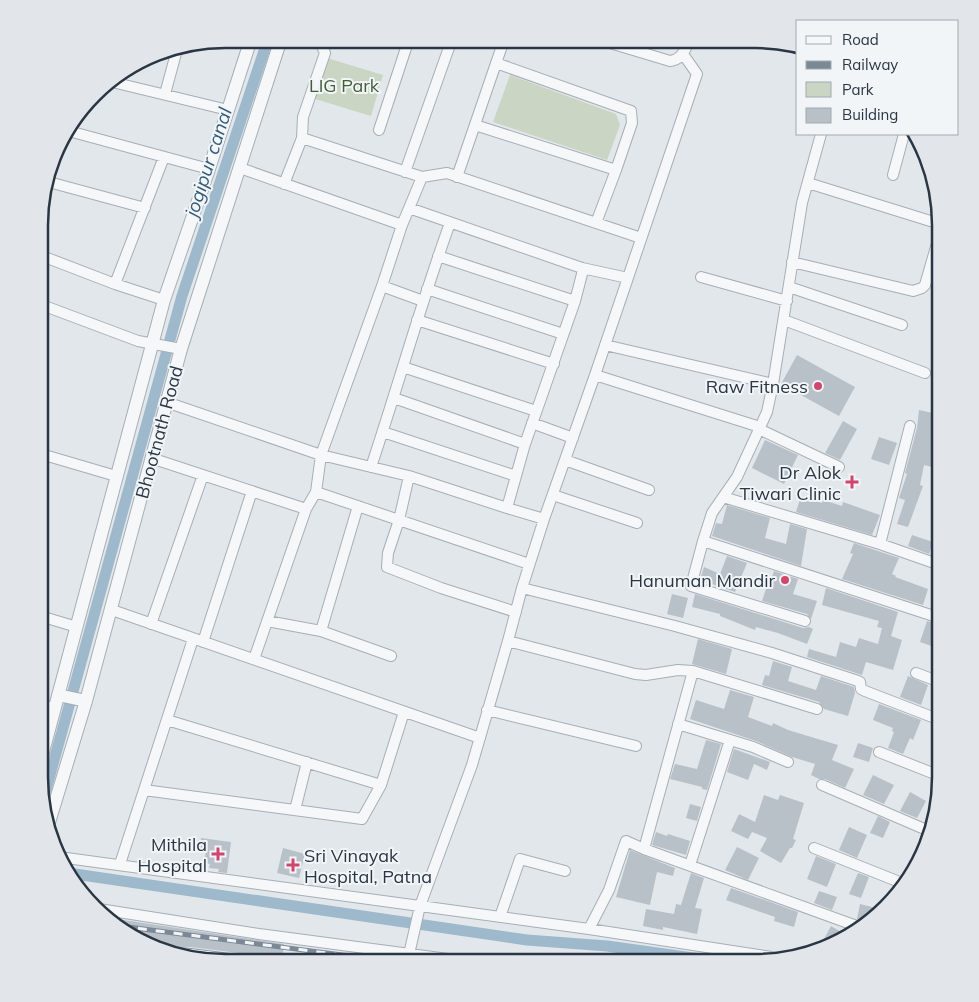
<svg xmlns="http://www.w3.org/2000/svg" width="979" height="1002" font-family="Mulish,sans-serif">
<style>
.green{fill:#cad5c3}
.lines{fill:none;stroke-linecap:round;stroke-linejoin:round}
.canal{stroke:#9db9cb;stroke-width:11}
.building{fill:#b9c1c8}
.minor-casing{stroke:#a7aeb5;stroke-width:12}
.tertiary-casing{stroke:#a7aeb5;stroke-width:14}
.trunk-casing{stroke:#8996a2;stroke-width:18}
.minor{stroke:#f5f7f9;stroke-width:10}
.tertiary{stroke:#f5f7f9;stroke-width:12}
.trunk{stroke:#fff;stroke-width:16}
.rail-casing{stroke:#7b8895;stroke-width:5}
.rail{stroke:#f2f5f8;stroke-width:3;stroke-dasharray:9;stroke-linecap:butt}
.poi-dot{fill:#d0476e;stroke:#f2f5f8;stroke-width:2}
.labels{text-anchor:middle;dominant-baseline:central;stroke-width:4;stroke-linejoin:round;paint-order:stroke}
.park-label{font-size:18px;fill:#445f37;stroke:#f2f5f8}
.poi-label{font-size:18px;fill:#2a3643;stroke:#f2f5f8;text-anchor:end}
.street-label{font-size:18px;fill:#2a3643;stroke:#f2f5f8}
.water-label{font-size:19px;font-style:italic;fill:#335b78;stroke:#f2f5f8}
.rim{fill:none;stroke:#2a3643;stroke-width:2.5}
</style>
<rect width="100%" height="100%" fill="#e2e7eb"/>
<path class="green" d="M327,58L383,75L371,116L312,98Z
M510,75L616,114L620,125L607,160L493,122Z"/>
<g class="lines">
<path class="canal" d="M42,804L182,296L268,39
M68,873L527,940L607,946L729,963"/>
</g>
<path class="building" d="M797,355L855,387L839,416L781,384Z
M919,410L937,414L931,447L940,450V469L924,465L920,485L923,486L908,527L897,524L905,500L899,498L907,474L905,473L917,428Z
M843,421L857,429L840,460L825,453Z
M879,437L897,443L889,465L871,459Z
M765,440L798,455L784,484L752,468Z
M801,496L822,503L823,500L842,506L843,502L880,515L872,535L796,512Z
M727,505L770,518L765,538L786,544L790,524L807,529L801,566L712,536L716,523L722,524Z
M912,535L933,542L929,554L908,546Z
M854,543L899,558L892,574L896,576L895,577L928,589L923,605L842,579L853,554L850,553Z
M727,556L747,563L735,592L700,580L704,567L720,574Z
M774,571L798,579L793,594L817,601L811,619L807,614L762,601L767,586L769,587Z
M826,588L898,612L891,636L902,640L893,670L866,662L862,675L807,657L809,649L836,657L840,642L856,647L859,638L878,644L882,628L877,627L879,621L822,605Z
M672,594L688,598L683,618L667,614Z
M695,594L803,628L809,627L813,629L807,644L778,633L756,627L755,630L720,616V614L692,607Z
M927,621L940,625V649L920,642Z
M698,639L732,649L726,674L692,664Z
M773,661L792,667L788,681L816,690L821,676L854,687L855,693L848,716L824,709L819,702L762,685L765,675L769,676Z
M908,676L928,685L921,705L900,697Z
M730,690L754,697L748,717L772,726L773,723L788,730L838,745L832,760L854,769L845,788L825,779H819L811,775L815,764L792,757L756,741L690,719L696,700L724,709Z
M879,704L921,720L913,740L910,738L903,754L888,748L894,732L892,731L893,728L873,720Z
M706,740L721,744L707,790L702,789V787L670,779L675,764L697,769Z
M858,743L873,748L869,762L853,757Z
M734,749L770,762L767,770L754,764L748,780L727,772Z
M873,775L894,785L884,804L863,795Z
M910,792L926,801L917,818L900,811Z
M764,795L778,800L780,795L804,803L793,839L796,840L792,848H790L781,863L760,851L767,838L752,832L748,839L731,831L739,814L755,822Z
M690,804L701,807L697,821L686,818Z
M878,816L890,822L883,838L870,833Z
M849,827L867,835L857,858L839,850Z
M656,832L667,836L668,834L690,841L686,855L652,845Z
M201,838L231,842L227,873L218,872L219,869L209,868L210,864L204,863L206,851L200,850Z
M737,847L759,858L748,880L725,870Z
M283,848L305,854L299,878L277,873Z
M630,850L675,868L673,876L657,872L650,905L616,897Z
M816,856L836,864L827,887L807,879Z
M691,873L704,878L695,908L702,909L697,934L663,927V930L643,926L646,909L674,914L676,904L681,905Z
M858,873L869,877L861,898L849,894Z
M731,888L798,912L794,927L774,921L775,917L726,900Z
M819,891L837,897L832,910L814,903Z
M860,904L880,909L868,924L857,919Z
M110,918L284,944L282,963L246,961L243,955L238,953L191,947L186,948L182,952L160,949L142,944Z
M831,926L848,936L817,952Z"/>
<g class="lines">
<defs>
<path id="minor" d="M600,40L670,61C681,60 686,50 689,40
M683,54L697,74L595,375L544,519L522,588L508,641L472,765L420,906L589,929L609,890L626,841L644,849L693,671
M108,81L228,110
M165,94L178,46
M475,125L616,170L632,123L631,111L496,63
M65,130L209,169
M379,130L409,39
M302,138L422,177
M240,168L402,225L422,177L447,173L641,238
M405,172L452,39
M893,175L904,134
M457,177L504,40
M45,181L145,208
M808,183L940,224
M284,184L302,138L303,117L325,53L321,44L302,39
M409,208L582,268V274L575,301L525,444L507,508L409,476L399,520L388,553L387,567L441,588L516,612
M596,223L616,170
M42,256L115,284L164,300
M438,256L575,301
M792,262L913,291L922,288L925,285L940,233
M582,268L628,278
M701,277L787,301
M115,284L164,157
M382,286L423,301
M789,287L902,325
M427,289L563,334
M42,305L138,341L181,349
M417,320L554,364
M784,320L925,373
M605,345L773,384L767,412L737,477L712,513L703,541L691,586L805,621
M403,367L536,411
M595,375L760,427
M773,384L802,203L821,134
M394,398L525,444
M166,402L321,455L382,286L402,225
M532,423L573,438
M759,429L839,467
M383,432L516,476
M41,454L116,476
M151,458L306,509
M565,460L649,490
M371,467C398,386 421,303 450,223
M316,492L529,564
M553,495L637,523
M723,497L880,544L940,565
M507,508L544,519
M703,541L940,618
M880,544L910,426
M522,588L675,626L772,653L858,681L860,682L861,689L865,691L940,720
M112,610L480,738
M40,616L77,627
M267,621L321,631L391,656
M151,624L203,475
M321,631L358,506
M508,641L635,674L646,675L678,670L693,671L817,709
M203,642L252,491
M254,659L306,509L316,492L321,455L409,476
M916,673L940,682
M40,704L55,709
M487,710L636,746
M167,720L381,785
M678,724L753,747L788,762
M879,752L940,776
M822,785L929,831
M144,790L362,819L381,785L404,712
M295,810L307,762
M814,848L902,883
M644,849L862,928
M59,857L420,906L407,963
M120,864L193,639
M690,865L730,740
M99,909L259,934L478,963
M500,917L520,859L565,871
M589,929L784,959"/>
<path id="tertiary" d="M58,695L86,701
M39,767L164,300L209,169L251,39
M47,829L86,701L181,349L281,39"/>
<path id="trunk" d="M190,957L237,963"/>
</defs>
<use href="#minor" class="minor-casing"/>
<use href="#tertiary" class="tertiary-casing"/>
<use href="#trunk" class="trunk-casing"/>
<use href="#minor" class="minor"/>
<use href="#tertiary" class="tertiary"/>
<use href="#trunk" class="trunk"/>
<defs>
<path id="rail" d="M120,926L403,963"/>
</defs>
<use href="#rail" class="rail-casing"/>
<use href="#rail" class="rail"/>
</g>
<g class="poi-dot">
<circle cx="818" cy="386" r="5"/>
<path d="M849.5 474.5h5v5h5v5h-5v5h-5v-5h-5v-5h5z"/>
<circle cx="785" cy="580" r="5"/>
<path d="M215.5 846.5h5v5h5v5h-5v5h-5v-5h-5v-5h5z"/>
<path d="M290.5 857.5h5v5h5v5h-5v5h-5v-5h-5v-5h5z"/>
</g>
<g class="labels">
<g class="park-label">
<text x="344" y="85">LIG Park</text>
</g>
<g class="poi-label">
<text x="808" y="386">Raw Fitness</text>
<text x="841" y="472">Dr Alok<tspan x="841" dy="21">Tiwari Clinic</tspan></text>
<text x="775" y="580">Hanuman Mandir</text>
<text x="207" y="844">Mithila<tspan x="207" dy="21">Hospital</tspan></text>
<text x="304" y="855" text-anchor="start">Sri Vinayak<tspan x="304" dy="21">Hospital, Patna</tspan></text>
</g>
<g class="street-label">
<text transform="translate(159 432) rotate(-75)">Bhootnath Road</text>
</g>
<g class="water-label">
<text transform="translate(208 162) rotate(-72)">jogipur canal</text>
</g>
</g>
<path d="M0 0H979V1002H0ZM225 48H755A177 177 0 0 1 932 225V777A177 177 0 0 1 755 954H225A177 177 0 0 1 48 777V225A177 177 0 0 1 225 48Z" fill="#e2e6ea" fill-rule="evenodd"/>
<path class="rim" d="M225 48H755A177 177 0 0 1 932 225V777A177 177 0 0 1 755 954H225A177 177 0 0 1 48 777V225A177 177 0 0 1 225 48Z"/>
<rect x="796" y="20" width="162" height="115" fill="#f2f5f8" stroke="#a2a9b0"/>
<rect x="806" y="36" width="25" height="8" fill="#f5f7f9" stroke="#a2a9b0"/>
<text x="842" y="45" font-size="15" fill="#2a3643">Road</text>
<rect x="806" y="61" width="25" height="8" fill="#7b8895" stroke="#a2a9b0"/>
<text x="842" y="70" font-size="15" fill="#2a3643">Railway</text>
<rect x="806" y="82" width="25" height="15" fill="#cad5c3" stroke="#a2a9b0"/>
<text x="842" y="95" font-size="15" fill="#2a3643">Park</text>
<rect x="806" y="108" width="25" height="15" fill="#b9c1c8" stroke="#a2a9b0"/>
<text x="842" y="120" font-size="15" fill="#2a3643">Building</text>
</svg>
